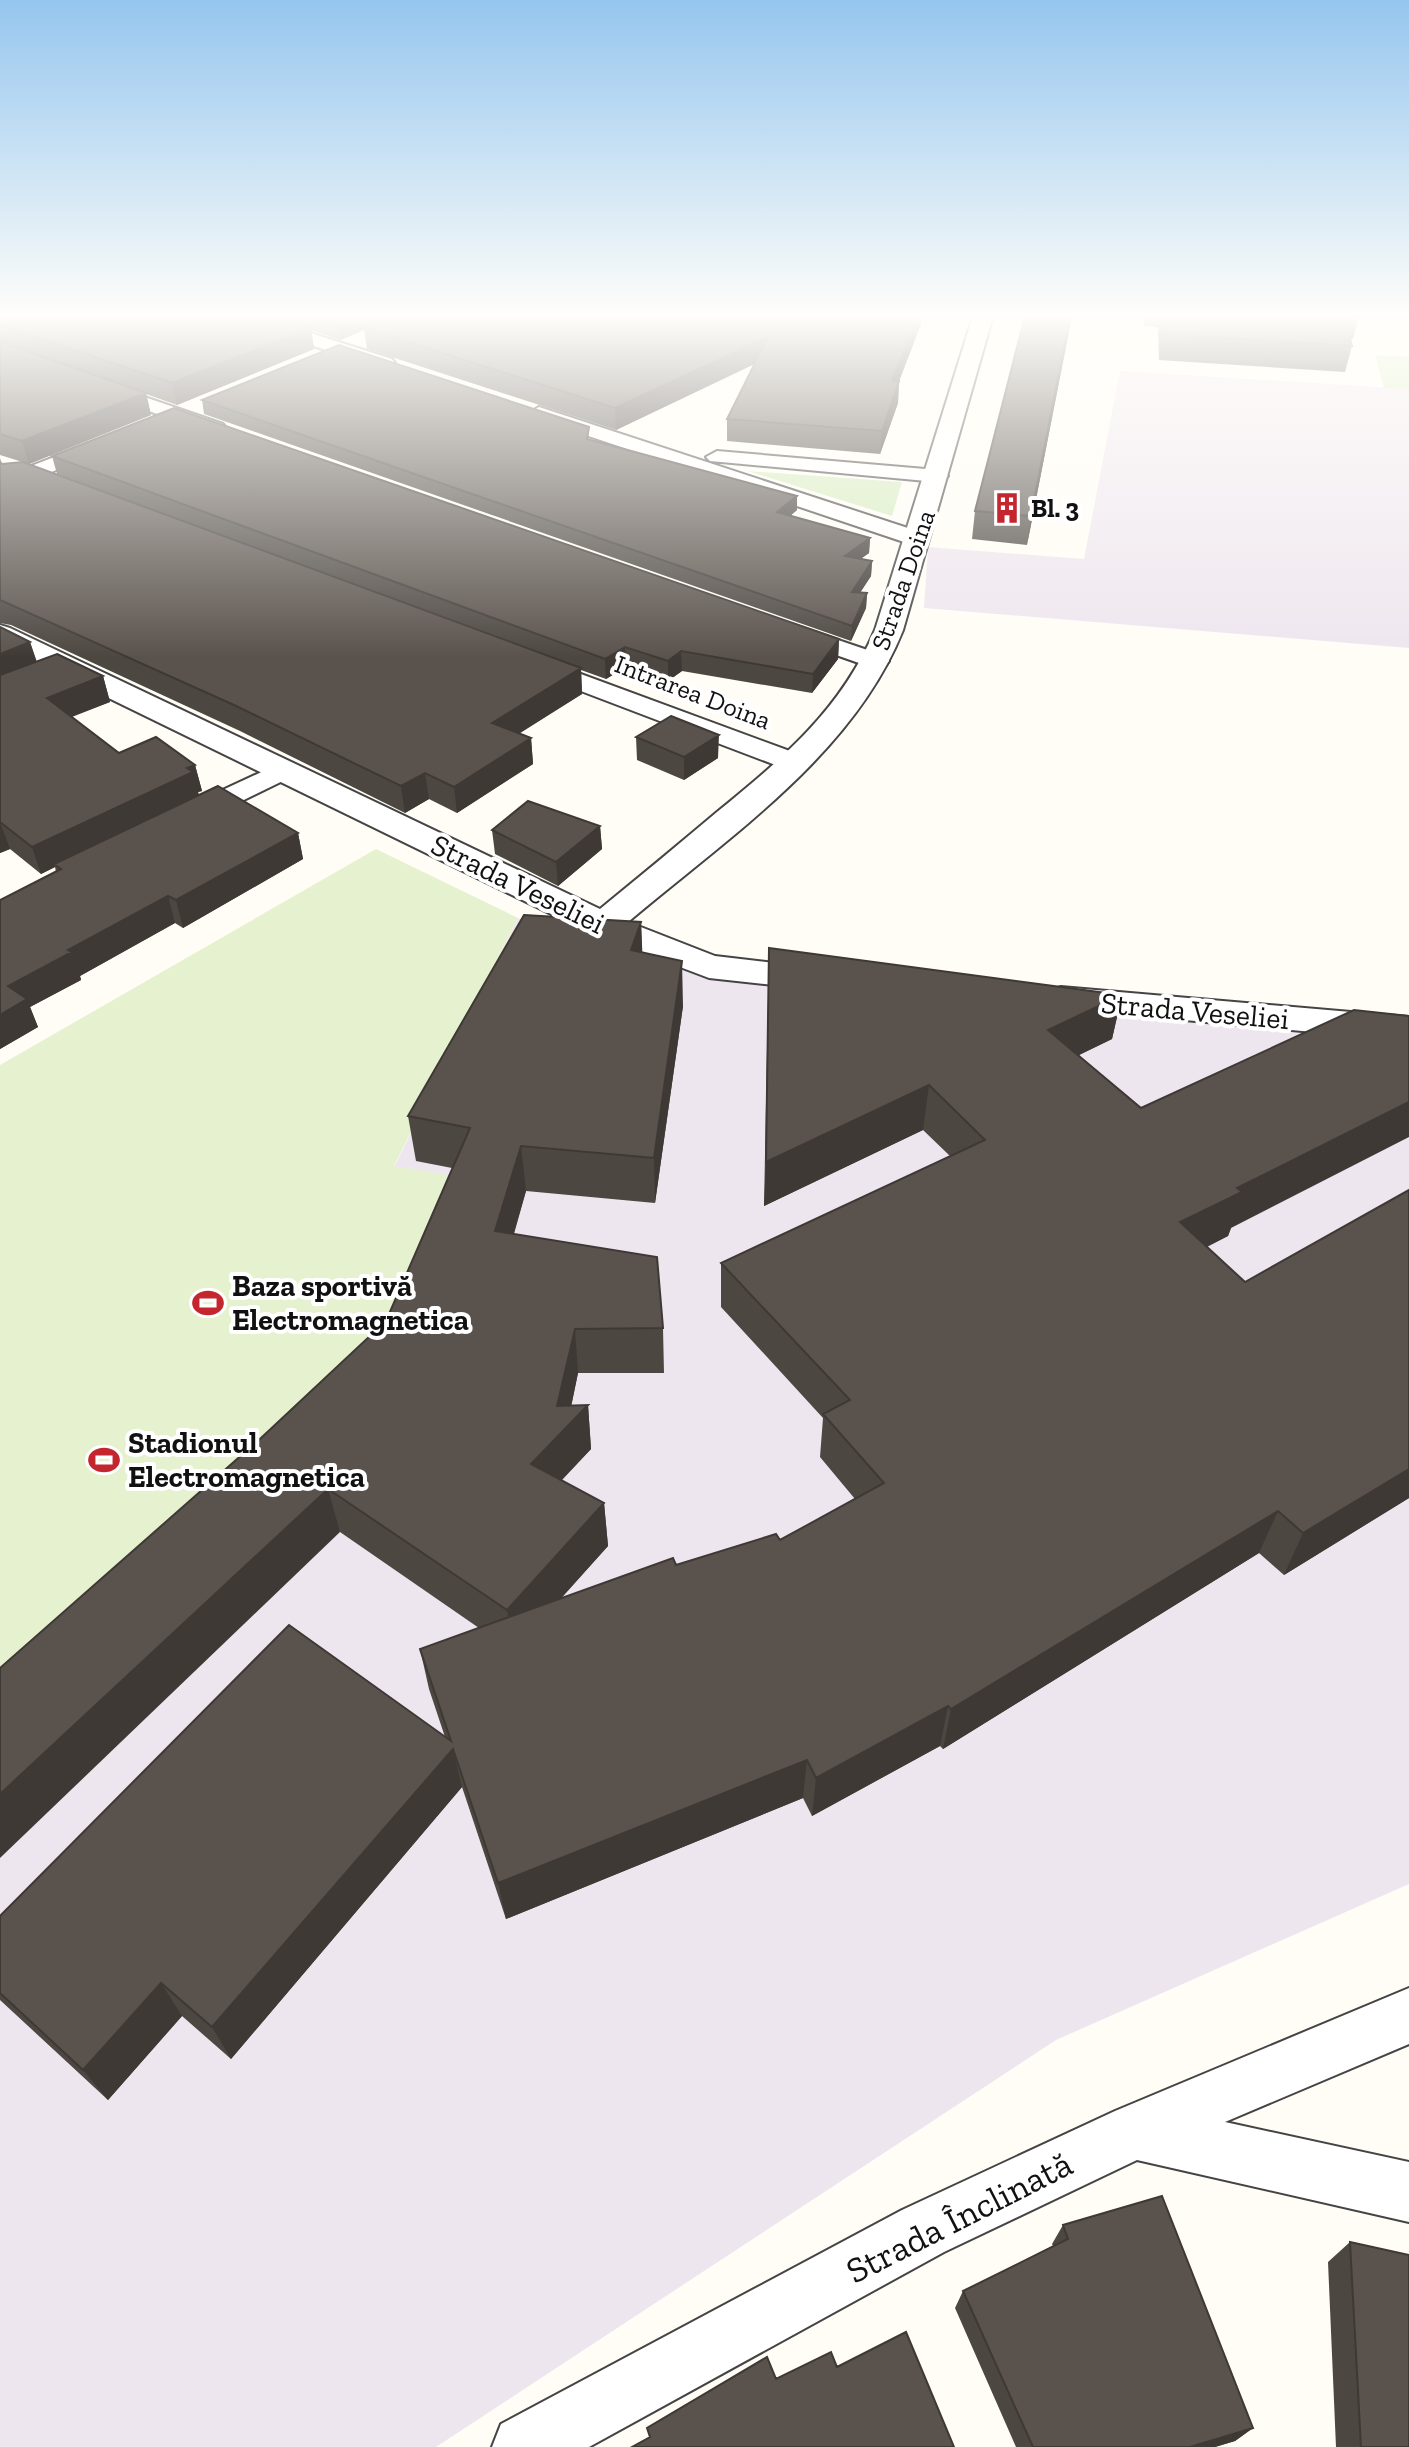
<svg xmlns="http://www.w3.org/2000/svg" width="1409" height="2447" font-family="'Zilla Slab',serif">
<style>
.industrial{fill:#eee6ef}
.green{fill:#d5ebbd}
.pitch{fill:#e6f2cf}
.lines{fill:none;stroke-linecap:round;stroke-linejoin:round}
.minor-casing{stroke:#444;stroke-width:4}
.tertiary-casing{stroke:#444;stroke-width:4}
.minor{fill:#fff;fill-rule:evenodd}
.tertiary{fill:#fff;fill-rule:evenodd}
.wall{fill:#4d4742}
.shaded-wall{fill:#3f3936}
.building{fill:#5a524d;stroke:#3f3936;stroke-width:2}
.labels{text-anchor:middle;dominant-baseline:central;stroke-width:8;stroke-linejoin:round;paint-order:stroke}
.far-poi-label{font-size:26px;font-weight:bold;fill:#111;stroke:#fff;text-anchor:start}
.far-street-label{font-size:26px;fill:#111;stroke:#fff}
.street-label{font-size:30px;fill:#111;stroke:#fff}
.poi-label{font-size:30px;font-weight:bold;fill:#111;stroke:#fff;text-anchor:start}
.near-street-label{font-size:36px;fill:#111;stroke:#fff}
</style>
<rect width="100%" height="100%" fill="#fffdf5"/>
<path class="industrial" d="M1120,371L1409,389V648L924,608L928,547L1084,559Z
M518,918L641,960L1409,1042V1884L1056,2040L436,2447H0V1725L459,1177L394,1167Z"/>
<path class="green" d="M1375,355L1409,357V389L1384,388Z
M748,471L902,482L892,516Z"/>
<path class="pitch" d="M376,849L518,918L394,1166L460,1177L395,1366L0,1725V1065Z"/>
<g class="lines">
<defs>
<path id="minor" d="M231,316H257L392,359L395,363L385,369L378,367L234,320Z
M101,382L223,424L226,428L216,434L209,432L94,392L91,388L94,384Z
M539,407L926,534L929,539L926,544H910L532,417L529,413Z
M101,439L108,441L111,445L108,449L0,493V478Z
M717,451L937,470L948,476L937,482L710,461L706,457Z
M791,624L885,656L889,661L885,666L876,669L782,636L779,631L782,626Z
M532,656L806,757L810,763L806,769L796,771L786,769L523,669L519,664L523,659Z
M283,762L293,764L297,770L293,776L195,824L185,827L175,824L170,818L175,812Z
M1409,1988V2044L1225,2122L1409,2162V2222L1137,2160L944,2252L589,2447H492L501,2424L902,2210L1115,2111Z"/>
<path id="tertiary" d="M973,316H993L903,630C853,755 728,837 628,922L715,956L842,971L848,979L842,987L829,991L709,978L590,933L0,645V625L10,628L600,909C639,877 678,845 717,812C783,758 840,711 875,630Z
M1061,987L1409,1017V1041L1047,1007L1042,999L1047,991Z"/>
</defs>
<use href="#minor" class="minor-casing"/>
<use href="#tertiary" class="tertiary-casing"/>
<use href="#minor" class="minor"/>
<use href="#tertiary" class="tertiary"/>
</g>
<path class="wall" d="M0,316H922L921,324L899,381L898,403L880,454L727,441V419L754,364L616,430L367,349L364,330L340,340L311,330L314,349L177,405L146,394L151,415L29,464L0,455Z
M1072,316L1027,545L972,539L975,511Z
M1144,316H1359L1353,339H1350L1352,346L1345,372L1159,360L1158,327L1144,326Z
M202,400L590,440L797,510L790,516L870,538L869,553L860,559L872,561L871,576L860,592L867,593L866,608L851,641L204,414Z
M52,456L839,639L838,659L812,693L682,671L668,681L626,667L606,679L581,670L582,694L519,733L531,738L533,764L457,813L429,799L405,813L240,731L11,625L0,623V458L2,464L239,542L57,474Z
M0,627L30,642L37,662L103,676L110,702L72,717L119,753L195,765L202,791L198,792L199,795L298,833L303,859L183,928L175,923L80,976L81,980L30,1007L38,1027L0,1049V900L56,872L55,867L41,874L10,849L0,853Z
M636,737L718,758L684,780L637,760Z
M600,826L602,849L558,886L495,854L492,830Z
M641,922L642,952L683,1006L655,1203L526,1191L514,1234L663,1328L664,1373H578L571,1406L588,1405L591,1449L562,1480L604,1503L608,1546L561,1598L676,1565L780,1540L855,1499L820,1457L823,1418L721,1307V1263L950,1156L923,1130L764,1206L769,948L1122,995L1112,1039L1079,1055L1231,1228L1228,1236L1207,1247L1245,1282L1409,1190V1498L1284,1575L1259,1553L943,1749L940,1746L812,1816L803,1798L506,1919L462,1787L231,2059L182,2016L108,2100L0,2000V1916L445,1737L429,1689L420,1649L479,1628L340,1532L261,1438L386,1321L452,1168L416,1161L408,1116Z
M1063,2225L1253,2428L1235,2441L1215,2447H1016L955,2308L963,2291L1053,2246L1052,2244Z
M1350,2242L1409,2447H1336L1328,2262Z"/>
<path class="shaded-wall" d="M345,316H401L364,328V330L340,340L337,319Z
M918,316H922L921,324L891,402L892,381Z
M1070,316H1072L1027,545L1031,516Z
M311,328L314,349L177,405L172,383Z
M768,337L767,358L616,430L615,408Z
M899,381L898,403L880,454L882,431Z
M146,393L151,415L29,464L22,441Z
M797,496V510L777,527V512Z
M870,538L869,553L844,571L845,556Z
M872,561L871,576L851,607L852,592Z
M867,593L866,608L851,641L852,626Z
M839,639L838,659L812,693L813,674Z
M30,642L38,667L0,682V654Z
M625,647L626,667L606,679L605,659Z
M681,651L682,671L668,681V661Z
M581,668L582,694L495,749L492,723Z
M103,676L110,702L54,723L47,698Z
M719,735L718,758L684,780V757Z
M531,738L533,764L457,813L454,787Z
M195,765L202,791L198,792L200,798L54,864L55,867L41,874L32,847Z
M425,773L429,799L405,813L401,786Z
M0,822L10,849L0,853Z
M600,826L602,849L558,886L556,862Z
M298,833L303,859L183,928L176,900Z
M168,896L175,923L80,976L81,980L30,1007L38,1027L0,1049V1015L8,986L68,950Z
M641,922L643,967L631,950Z
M682,961L683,1006L655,1203L654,1158Z
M1122,995L1112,1039L1040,1074L1048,1030Z
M929,1085L923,1130L764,1206L766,1162Z
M1409,1102V1137L1231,1228L1228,1236L1167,1266L1180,1222L1237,1188Z
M521,1146L526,1191L501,1276L495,1231Z
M575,1329L578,1373L567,1427L588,1405L591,1449L536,1507L531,1464L557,1406Z
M1409,1469V1498L1284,1575L1303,1533Z
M328,1489L340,1532L0,1858V1794Z
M604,1503L608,1546L514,1651L507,1610Z
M1278,1511L1259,1553L943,1749L951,1709Z
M948,1706L940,1746L812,1816L816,1778Z
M453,1749L462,1787L231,2059L212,2027Z
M807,1760L803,1798L506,1919L498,1883Z
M161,1983L182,2016L108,2100L83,2070Z
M1253,2428L1235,2441L1215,2447H1190Z"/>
<path class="building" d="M0,316H271L311,328L172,383L0,325Z
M326,316H345L337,319Z
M394,316H918L892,381H899L882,431L727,419L768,337L615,408L364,328Z
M1025,316H1070L1031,516L975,511Z
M1163,316H1344L1352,346L1164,334Z
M0,342L146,393L22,441L0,434Z
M339,345L589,427L587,439L797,496L777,512L870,538L845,556L872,561L852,592L867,593L852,626L202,400Z
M174,408L839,639L813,674L681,651L668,661L625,647L605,659L52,456Z
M0,462L2,464L23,462L581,668L492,723L531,738L454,787L425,773L401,786L234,705L0,600Z
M0,627L30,642L0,654Z
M57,654L103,676L47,698L119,753L156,737L195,765L187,768L193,772L32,847L0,822V675Z
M671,716L719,735L684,757L636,737Z
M218,786L298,833L176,900L168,896L68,950L72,952L8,986L27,999L0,1015V900L61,869L54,864Z
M528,801L600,826L556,862L492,830Z
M524,915L641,922L631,950L682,961L654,1158L521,1146L495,1231L657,1257L663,1328L575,1329L557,1406L588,1405L531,1464L604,1503L507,1610L328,1489L0,1794V1668L261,1438L386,1321L470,1128L408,1116Z
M769,948L1122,995L1048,1030L1141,1108L1354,1010L1409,1016V1102L1237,1188L1242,1192L1180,1222L1245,1282L1409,1190V1469L1303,1533L1278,1511L951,1709L948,1706L816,1778L807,1760L498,1883L453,1749L212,2027L161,1983L83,2070L0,1993V1916L289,1625L451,1741L420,1649L673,1558L676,1565L776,1534L780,1540L884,1483L823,1414L850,1400L721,1263L985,1140L929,1085L766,1162Z
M1162,2196L1253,2428L1190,2447H1033L963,2291L1068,2239L1063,2225Z
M1350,2242L1409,2255V2447H1361Z
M906,2332L954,2447H632L650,2437L647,2428L767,2357L776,2379L831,2352L837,2367Z"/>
<linearGradient id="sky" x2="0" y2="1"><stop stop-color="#95c6ee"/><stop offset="0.48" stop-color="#fffefa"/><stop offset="1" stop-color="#fffefa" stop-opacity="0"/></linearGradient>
<rect width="1409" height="658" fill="url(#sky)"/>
<defs>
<symbol id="building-bare" viewBox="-9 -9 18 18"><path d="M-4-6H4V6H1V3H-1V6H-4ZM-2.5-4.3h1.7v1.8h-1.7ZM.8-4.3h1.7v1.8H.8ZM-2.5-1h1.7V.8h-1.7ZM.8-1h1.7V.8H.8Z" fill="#c4262e" stroke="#fff" stroke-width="2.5" paint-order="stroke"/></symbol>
<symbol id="stadium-bare" viewBox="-9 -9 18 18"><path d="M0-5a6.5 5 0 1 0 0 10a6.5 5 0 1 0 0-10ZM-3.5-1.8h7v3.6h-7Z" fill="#c4262e" stroke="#fff" stroke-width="2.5" paint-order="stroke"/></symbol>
</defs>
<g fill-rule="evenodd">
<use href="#building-bare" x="985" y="486" width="44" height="44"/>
<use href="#stadium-bare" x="186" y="1281" width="44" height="44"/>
<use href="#stadium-bare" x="82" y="1438" width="44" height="44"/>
</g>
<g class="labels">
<g class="far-poi-label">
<text x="1031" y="508">Bl. 3</text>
</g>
<g class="far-street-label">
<text transform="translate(903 580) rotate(-71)">Strada Doina</text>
<text transform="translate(693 692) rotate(21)">Intrarea Doina</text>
</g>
<g class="street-label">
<text transform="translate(518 884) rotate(26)">Strada Veseliei</text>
<text transform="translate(1195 1011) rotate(5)">Strada Veseliei</text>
</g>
<g class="poi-label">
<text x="232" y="1286">Baza sportivă<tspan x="232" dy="34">Electromagnetica</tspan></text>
<text x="128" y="1443">Stadionul<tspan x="128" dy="34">Electromagnetica</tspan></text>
</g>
<g class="near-street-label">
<text transform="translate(959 2217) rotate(-27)">Strada Înclinată</text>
</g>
</g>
</svg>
